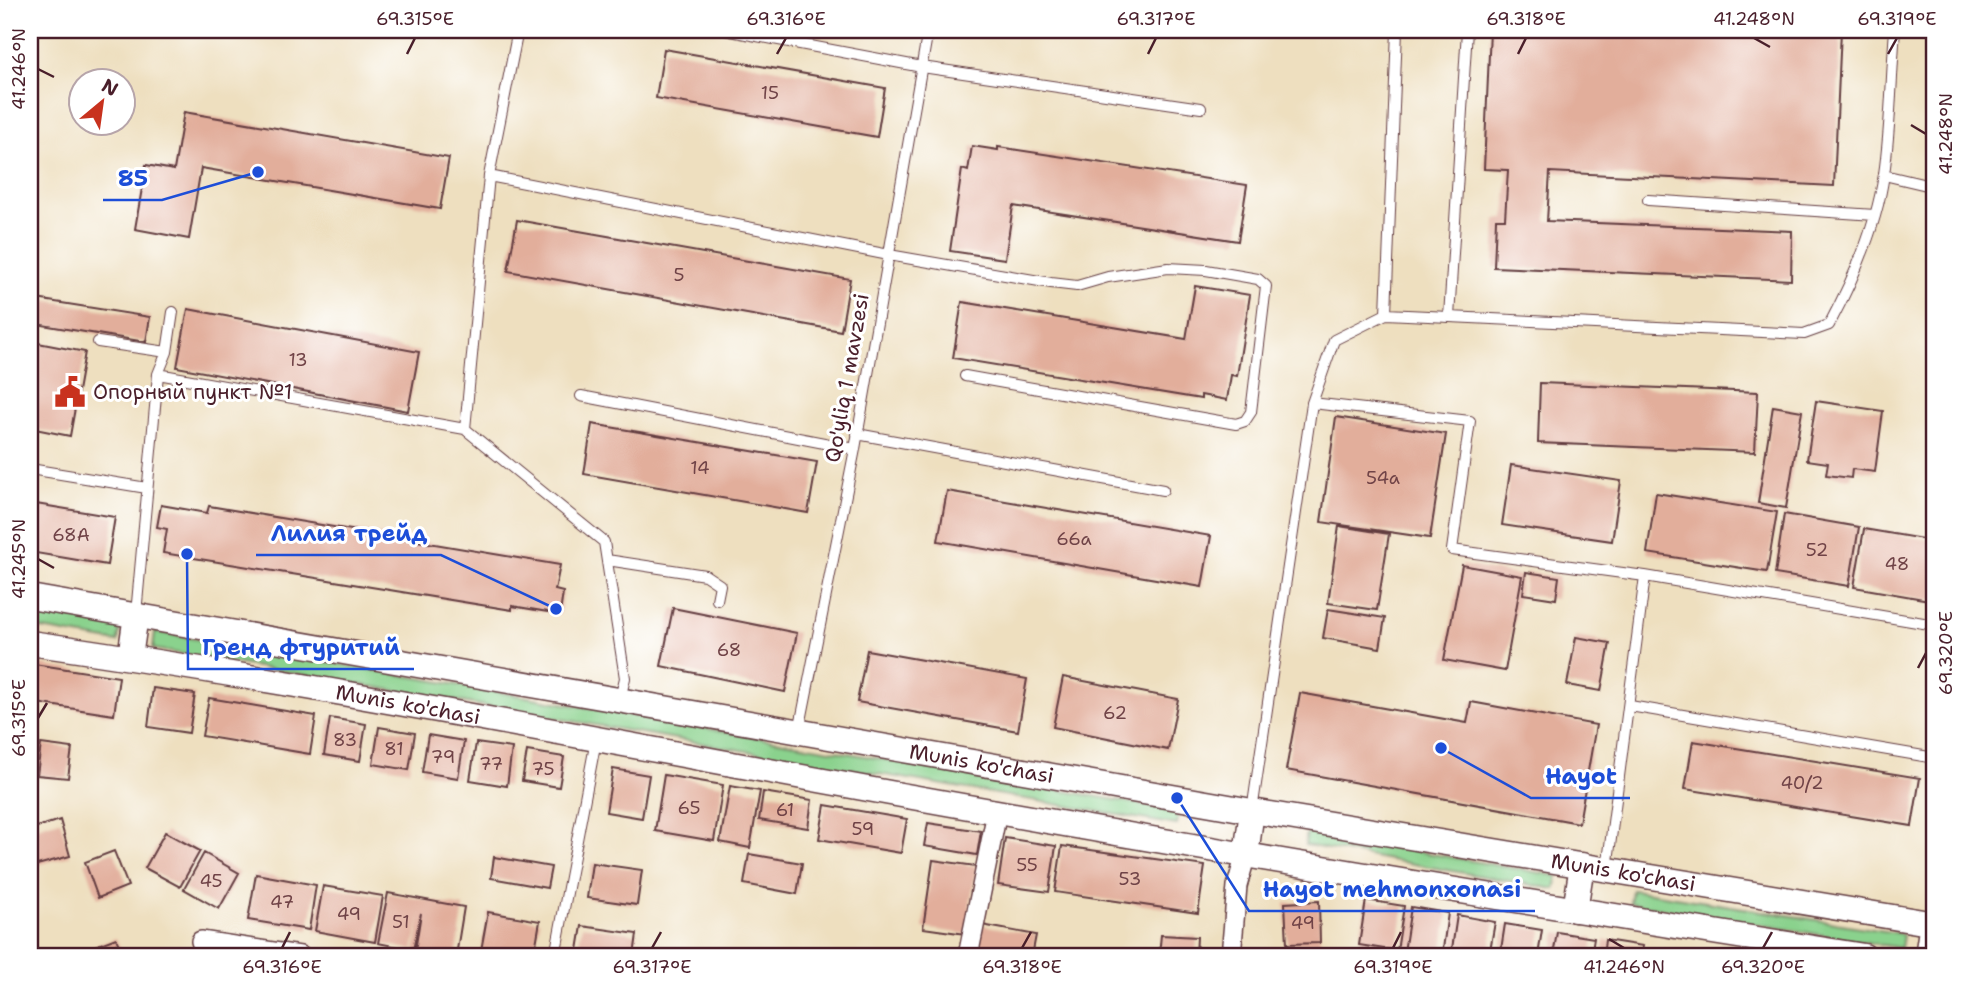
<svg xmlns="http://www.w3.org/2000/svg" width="1965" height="986" font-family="'Shantell Sans',sans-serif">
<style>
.green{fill:#8ad28d;stroke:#6a785c;stroke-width:2}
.building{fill:#e2ae9b}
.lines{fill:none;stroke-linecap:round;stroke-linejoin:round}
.service-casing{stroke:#633c41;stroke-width:12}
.minor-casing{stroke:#633c41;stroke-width:22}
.tertiary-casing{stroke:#633c41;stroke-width:27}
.service{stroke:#fff;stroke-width:10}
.minor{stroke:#fff;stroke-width:19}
.tertiary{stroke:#fff;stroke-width:24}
.ticks{fill:none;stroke:#4a1f2b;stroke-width:2.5}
.labels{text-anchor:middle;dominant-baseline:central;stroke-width:6;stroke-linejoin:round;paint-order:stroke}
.number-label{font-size:18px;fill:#704347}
.street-label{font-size:21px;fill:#4a1f2b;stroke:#fff}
.poi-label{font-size:21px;fill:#4a1f2b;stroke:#fff;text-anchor:start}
.leader{fill:none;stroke:#1d4ed8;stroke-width:2.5}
.callout-dot{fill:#1d4ed8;stroke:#fff;stroke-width:2.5}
.callout-label{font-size:23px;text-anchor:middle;font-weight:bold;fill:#1d4ed8;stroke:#fff;stroke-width:6;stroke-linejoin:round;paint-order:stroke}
.neatline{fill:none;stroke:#4a1f2b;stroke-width:2.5}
.ticks-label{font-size:18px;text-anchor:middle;fill:#4a1f2b}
</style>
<rect width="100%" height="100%" fill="#fff"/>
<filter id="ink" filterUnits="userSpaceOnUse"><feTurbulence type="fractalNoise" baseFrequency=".0143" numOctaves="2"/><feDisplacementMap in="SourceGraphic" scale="14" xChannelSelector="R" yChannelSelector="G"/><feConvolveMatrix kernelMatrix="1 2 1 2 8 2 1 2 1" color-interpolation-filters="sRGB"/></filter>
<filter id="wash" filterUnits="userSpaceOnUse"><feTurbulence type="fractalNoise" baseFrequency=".00686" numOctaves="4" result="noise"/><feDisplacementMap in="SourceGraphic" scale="28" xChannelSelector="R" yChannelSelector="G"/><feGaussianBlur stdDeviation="1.57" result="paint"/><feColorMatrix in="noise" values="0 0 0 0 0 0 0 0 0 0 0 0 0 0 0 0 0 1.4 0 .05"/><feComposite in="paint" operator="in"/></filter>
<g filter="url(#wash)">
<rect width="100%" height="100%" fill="#eedfbf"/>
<path class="green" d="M30,610L120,626L118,642L30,627Z
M155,632L1179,811L1177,825L153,649Z
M1307,832L1558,876L1555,889L1305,845Z
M1632,890L1903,934L1901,948L1630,903Z"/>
<g id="blocks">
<path class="building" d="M1490,30H1841L1834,186L1550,172L1547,221L1792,231L1791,280L1494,267L1496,219H1505L1508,170L1484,169Z
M664,49L885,88L877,137L656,98Z
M184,112L449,158L440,209L201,168L189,239L135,229L146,165L174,170Z
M972,146L998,150V147L1247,185L1238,241L1013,206L1005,259L950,251L962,169L968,171Z
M517,220L850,279L841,331L508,271Z
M1195,286L1250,295L1237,376L1231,375L1227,400L1201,395V399L953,358L962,302L1186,339Z
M30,298L150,317L146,342L30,323Z
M188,309L419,352L408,411L177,367Z
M38,343L85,352L70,436L30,428V388Z
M1540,383L1758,392L1755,452L1538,443Z
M1816,401L1883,411L1875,472L1852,469L1851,478L1826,475L1828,463L1807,460Z
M1773,406L1802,411L1786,508L1758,503Z
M1336,417L1446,434L1430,538L1321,522Z
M592,424L817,462L808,513L584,474Z
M1511,465L1621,481L1612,541L1502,525Z
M947,491L1211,536L1202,587L938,541Z
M1656,493L1777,512L1767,572L1647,553Z
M30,503L115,517L107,565L30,552Z
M161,505L207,513L209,506L560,565L555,590L563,592L560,614L512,606V610L163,553L167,529L157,527Z
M1784,514L1859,527L1849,586L1775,574Z
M1339,526L1389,534L1377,610L1328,603Z
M1864,529L1935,541V601L1854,587Z
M1462,565L1522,576L1505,671L1444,660Z
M1526,572L1559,577L1556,599L1523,594Z
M673,608L797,633L785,692L661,666Z
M1328,609L1385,618L1380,648L1323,638Z
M1576,637L1610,643L1601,691L1567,685Z
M867,650L1027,679L1018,731L857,702Z
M34,664L119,677L114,715L30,702Z
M1063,677L1178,699L1168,750L1053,727Z
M153,688L195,694L189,733L148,727Z
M1300,693L1467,723L1471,702L1596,725L1579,823L1286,770Z
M209,698L316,716L310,754L202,736Z
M330,718L366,724L360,761L324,755Z
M379,727L415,733L409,770L373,764Z
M428,735L464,741L458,778L422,772Z
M1693,741L1920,778L1912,826L1685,789Z
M476,743L512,748L507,786L470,780Z
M41,744L72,748L68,778L37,775Z
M527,751L564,757L559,787L522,781Z
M613,769L649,775L642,818L606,812Z
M664,775L723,785L714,841L655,831Z
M730,786L760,791L750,848L720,842Z
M763,792L812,800L808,828L759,820Z
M825,805L907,819L901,853L819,839Z
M60,820L70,856L30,867V829Z
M928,823L981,831L977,855L924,846Z
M165,832L200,851L180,887L145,868Z
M1005,838L1056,846L1049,892L998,885Z
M1062,846L1205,866L1198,913L1055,892Z
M114,851L128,886L98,898L85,862Z
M204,853L239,873L219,909L184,889Z
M749,854L802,863L797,894L744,884Z
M494,857L551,867L547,888L491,878Z
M933,860L976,866L966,934L923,928Z
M592,863L642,870L637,905L587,898Z
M256,874L316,885L309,930L248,920Z
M323,886L383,896L375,942L315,931Z
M388,893L464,907L456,956L415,951L421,913L413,950L378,943Z
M1366,900L1404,906L1397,951L1359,945Z
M1319,901L1320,943L1287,944L1285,903Z
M1411,907L1448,913L1442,956L1404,952Z
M488,912L540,921L534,956H480Z
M1457,915L1495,922L1489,956H1451Z
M1505,924L1542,930L1538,956H1500Z
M982,925L1036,935L1032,956H977Z
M582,926L637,934L634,956H577Z
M1557,932L1594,938L1591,956H1553Z
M1161,935L1197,937L1196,956H1159Z
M116,938L123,956H90L87,949Z
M1605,940L1643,946L1641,956H1603Z
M1656,950L1687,955L1686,956H1655Z"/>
</g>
</g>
<g filter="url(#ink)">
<use href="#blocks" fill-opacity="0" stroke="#633c41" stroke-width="2"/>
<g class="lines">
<defs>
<path id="service" d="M725,30L922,67L1201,108
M30,35L31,30
M1884,175L1935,187
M489,176L889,255L1051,283L1077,286L1108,277L1168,268L1206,270L1258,279L1266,286L1251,412L1245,421L1236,424L965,376
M1648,200L1875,215
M1386,314L1804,334L1829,325C1853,280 1877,225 1884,174C1891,127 1891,78 1895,30
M1449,317L1467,30
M98,342L167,352
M158,374L167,352L173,312
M581,396L855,449
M1312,403L1334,340L1386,314L1397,30
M465,429L489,176L518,30
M857,434L1163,490
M30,469L147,488
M607,560L705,575L720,585L717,600
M136,614L158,374L465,429L604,542L625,678L620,699
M1630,706L1935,758
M799,731L855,449L928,30
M1252,811L1312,403L1470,421L1452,550L1645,576L1935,625
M1607,869L1645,576
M1932,922L1935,902
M555,956L596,740"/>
<path id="minor" d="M206,956L201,941L300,956
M968,956L997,812
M1231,956L1237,886L1246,854"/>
<g id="tertiary">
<path id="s1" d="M30,597L1252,811L1935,924"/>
<path id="s2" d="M30,643C354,689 675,756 997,812C1285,863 1574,910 1864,956"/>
<path d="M130,657L136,615"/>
<path d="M1246,854L1252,811"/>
<path d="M1575,910L1582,865"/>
<path d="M1927,956L1932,923"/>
</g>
</defs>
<use href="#service" class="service-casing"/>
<use href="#minor" class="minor-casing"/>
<use href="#tertiary" class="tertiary-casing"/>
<use href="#service" class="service"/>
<use href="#minor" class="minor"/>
<use href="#tertiary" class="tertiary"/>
</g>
</g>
<path class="ticks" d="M1754,38L1770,47M407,54L415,38M777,54L786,38M1148,54L1156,38M1518,54L1526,38M1888,54L1897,38M38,69L54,77M1911,125L1926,134M38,559L54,568M1918,668L1926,653M38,718L47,703M1609,939L1624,948M282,948L290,932M652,948L661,932M1022,948L1031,932M1393,948L1401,932M1763,948L1772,932"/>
<defs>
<symbol id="civic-bare" viewBox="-9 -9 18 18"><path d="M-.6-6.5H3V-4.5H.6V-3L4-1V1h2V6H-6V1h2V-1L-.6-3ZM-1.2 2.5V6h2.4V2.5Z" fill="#c8321e" stroke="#fff" stroke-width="2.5" paint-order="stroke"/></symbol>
</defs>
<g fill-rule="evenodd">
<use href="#civic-bare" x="48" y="370" width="44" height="44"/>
</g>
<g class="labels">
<g class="number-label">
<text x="770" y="93">15</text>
<text x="679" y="275">5</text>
<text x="298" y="360">13</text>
<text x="700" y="468">14</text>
<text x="1383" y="478">54a</text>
<text x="71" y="535">68A</text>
<text x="1074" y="539">66a</text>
<text x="1817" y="550">52</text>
<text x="1897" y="564">48</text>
<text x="729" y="650">68</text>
<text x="1115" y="713">62</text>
<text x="345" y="740">83</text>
<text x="394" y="749">81</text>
<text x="443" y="757">79</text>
<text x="491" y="764">77</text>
<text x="543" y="769">75</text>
<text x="1802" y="783">40/2</text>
<text x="689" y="808">65</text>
<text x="785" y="810">61</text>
<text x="863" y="829">59</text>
<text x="1027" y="865">55</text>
<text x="1130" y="879">53</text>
<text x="211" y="881">45</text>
<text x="282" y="902">47</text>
<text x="349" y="914">49</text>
<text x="401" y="922">51</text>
<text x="1303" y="923">49</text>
</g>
<g class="street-label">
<text transform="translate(847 378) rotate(-80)">Qo'yliq 1 mavzesi</text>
<text stroke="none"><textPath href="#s2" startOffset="383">Munis ko'chasi</textPath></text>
<text stroke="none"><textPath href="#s1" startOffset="966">Munis ko'chasi</textPath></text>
<text stroke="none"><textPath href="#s1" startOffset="1617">Munis ko'chasi</textPath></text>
</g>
<g class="poi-label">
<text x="93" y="392">Опорный пункт №1</text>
</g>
</g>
<path class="leader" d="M258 172L162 200H103M556 609L441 555H256M187 554L188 669H414M1441 748L1531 798H1630M1177 798L1249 911H1535"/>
<g class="callout-dot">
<circle cx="258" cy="172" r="7"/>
<circle cx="556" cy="609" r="7"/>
<circle cx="187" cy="554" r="7"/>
<circle cx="1441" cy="748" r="7"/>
<circle cx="1177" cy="798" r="7"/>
</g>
<g class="callout-label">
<text x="133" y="186">85</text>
<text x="349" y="541">Лилия трейд</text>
<text x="301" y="655">Гренд фтуритий</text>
<text x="1581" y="784">Hayot</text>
<text x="1392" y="897">Hayot mehmonxonasi</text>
</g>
<rect width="1965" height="986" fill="none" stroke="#fff" stroke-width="77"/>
<g transform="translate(102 102) rotate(29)"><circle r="33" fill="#ffffff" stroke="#b7a5aa" stroke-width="2"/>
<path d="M0-5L12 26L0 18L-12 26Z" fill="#c8321e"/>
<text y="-10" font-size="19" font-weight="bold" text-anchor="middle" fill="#4a1f2b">N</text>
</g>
<rect x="38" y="38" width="1888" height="910" class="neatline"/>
<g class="ticks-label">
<text x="415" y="25">69.315°E</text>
<text x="786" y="25">69.316°E</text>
<text x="1156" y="25">69.317°E</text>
<text x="1526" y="25">69.318°E</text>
<text x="1754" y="25">41.248°N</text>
<text x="1897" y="25">69.319°E</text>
<text transform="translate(19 69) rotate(-90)" y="6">41.246°N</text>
<text transform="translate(1946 134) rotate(-90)" y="6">41.248°N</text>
<text transform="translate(19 559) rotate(-90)" y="6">41.245°N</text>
<text transform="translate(1946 653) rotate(-90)" y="6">69.320°E</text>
<text transform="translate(19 718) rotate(-90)" y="6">69.315°E</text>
<text x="282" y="973">69.316°E</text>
<text x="652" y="973">69.317°E</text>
<text x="1022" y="973">69.318°E</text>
<text x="1393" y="973">69.319°E</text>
<text x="1624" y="973">41.246°N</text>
<text x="1763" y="973">69.320°E</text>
</g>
</svg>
